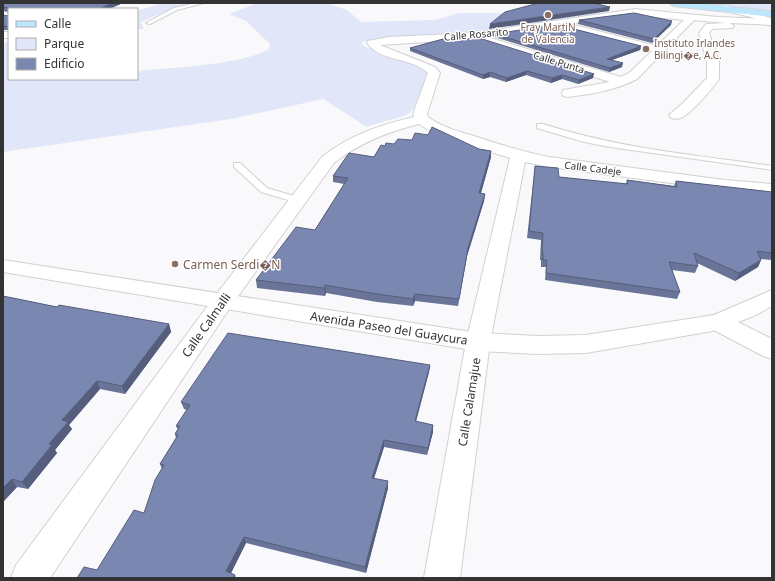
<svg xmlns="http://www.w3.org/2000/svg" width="775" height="581" font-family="'Noto Sans',sans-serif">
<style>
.green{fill:#e1e7f8}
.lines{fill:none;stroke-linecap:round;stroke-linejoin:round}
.service-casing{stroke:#d1d1d3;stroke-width:2}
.minor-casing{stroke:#d1d1d3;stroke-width:2}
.tertiary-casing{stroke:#d1d1d3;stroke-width:2}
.primary-casing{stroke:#d6d6d6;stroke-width:2}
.service{fill:#fff;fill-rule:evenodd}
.minor{fill:#fff;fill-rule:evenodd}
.tertiary{fill:#fff;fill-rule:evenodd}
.primary{fill:#bbe6fb;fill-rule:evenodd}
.wall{fill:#697498}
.shaded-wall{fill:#555e7c}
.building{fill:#7a87b1;stroke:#555e7c}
.education-dot{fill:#8d6e63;stroke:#fff;stroke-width:1.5}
.labels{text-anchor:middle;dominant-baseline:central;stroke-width:3;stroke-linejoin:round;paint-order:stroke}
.far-education-label{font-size:10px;fill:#785e54;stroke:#fff}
.far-street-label{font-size:10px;fill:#333334;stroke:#fff}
.education-label{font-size:12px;fill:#785e54;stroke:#fff;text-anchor:start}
.street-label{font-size:12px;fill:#333334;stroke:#fff}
</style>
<rect width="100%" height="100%" fill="#f9f9fb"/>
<path class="green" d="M162,3H194L178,6L141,22L144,29H137V11Z
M258,3H326L347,10L361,22L435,20L459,13H610L468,33L379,39L362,42V44L366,47L422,68L426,71L427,74C413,125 411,111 367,127L323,99L231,119L3,152V43L9,41V79H137V71C168,68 247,65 270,48L269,43L246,21L229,14Z
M703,3L772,4V12Z"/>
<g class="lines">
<defs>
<path id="service" d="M196,3H204L177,10L150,24L146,23L174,8Z
M537,124H543C618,148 694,155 772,166V170L610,147L584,142L537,128Z
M234,163H240L267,188L301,198L302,200L298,203L261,192L234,167Z"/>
<path id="minor" d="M635,9L718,17L771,19L772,25L730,23L734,26L732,28L712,29L709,33L719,62V79C711,90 693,112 681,118C677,119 674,119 671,118L669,115L683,103L707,78V62L699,33L706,24L725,23L694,20L637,79C616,90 592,94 568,97L563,96L562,93L563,90L610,82L475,39L380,45L435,67L440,73L427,114L428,117C442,127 460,132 477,137C501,145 524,152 549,157L725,180L772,184V194L725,190L549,167L525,162L490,342L460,578H424L466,342L510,158C482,149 442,140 419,124C387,132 359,143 334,163L231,306L50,578H11L16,565L215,296L322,157C350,135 380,125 414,117L413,114L428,73C412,57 380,62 367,43L368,41L389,37L473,33ZM635,15L684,20L657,46L570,24ZM560,26L562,28L652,51L629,73L621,77L487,37Z
M3,12L9,13V19L3,18Z
M3,32H9V38H3Z
M718,314L726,316L772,339V359L763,356L710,328L706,322L710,316Z"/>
<path id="tertiary" d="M724,5L757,13L772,19V26L751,17L721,10L720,8Z
M3,260L478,333L538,336L586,335L714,315L772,290V306L756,315L718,330L586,353L538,354L478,351L3,272Z"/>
<path id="primary" d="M669,3H697L772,11V17L673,6Z"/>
</defs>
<use href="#service" class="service-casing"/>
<use href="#minor" class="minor-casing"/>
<use href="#tertiary" class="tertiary-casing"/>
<use href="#primary" class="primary-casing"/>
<use href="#service" class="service"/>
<use href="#minor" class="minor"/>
<use href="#tertiary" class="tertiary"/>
<use href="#primary" class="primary"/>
</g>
<path class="wall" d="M3,3H123L109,9H9V30H3V15L8,16L9,12L3,11Z
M579,20L671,25L652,43L578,24Z
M562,26L641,46L640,50L612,60L622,67L609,72L494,37V34Z
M410,48L593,78L578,84L562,79L551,83L526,75L506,82L490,77L483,79L410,51Z
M394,144L479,149L491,151V157L481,193L485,194L484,201L467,256L458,306L415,301L413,306L377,302L326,293L325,296L257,288L256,280L315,230L344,184L333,182V176L374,157L385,146Z
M535,166L559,177L626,184L627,180L674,186L676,181L772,192V259L770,260L761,259V260L758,267L735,281L697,263L698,266L695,273L672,270L680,292L677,299L545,280L546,267H541V260H540L541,240L527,238Z
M3,296L57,307L169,324L171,332L125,394L100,389L69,425L72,429L55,450L57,453L28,489L17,487L3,502Z
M430,365L429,372L416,422L433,425V432L427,455L384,447L374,478L388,488L366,573L246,543L231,573L235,575L236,578H77L97,570L144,513L162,469L160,464L176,438L175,434L178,430L176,426L187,410L184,409L181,402Z"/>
<path class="shaded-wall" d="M113,3H123L109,9H99Z
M610,7L609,11L489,29L490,24Z
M672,21L671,25L652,43L654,39Z
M641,46L640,50L606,62L607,59Z
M623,63L622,67L609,72L610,68Z
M527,71L526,75L506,82L507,78Z
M490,72V77L483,79V75Z
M594,74L593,78L578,84L579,80Z
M562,75V79L551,83L552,78Z
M491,151V157L479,200V193Z
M485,194L484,201L467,256L458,306L468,248Z
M761,260L758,267L735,281L739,273Z
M325,285L326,293L325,296L324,288Z
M415,294V301L413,306V299Z
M169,324L171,332L125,394L122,386Z
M430,365L429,372L414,428L415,421Z
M97,381L100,389L69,425L72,429L55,450L57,453L28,489L22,482L49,444L62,420Z
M433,425V432L427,455L428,448Z
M384,440V447L372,485V478Z
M12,479L17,487L3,502V488Z
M388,481V488L366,573L365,567Z
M244,537L246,543L229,577L226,571Z"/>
<path class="building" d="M3,3H113L99,9H9V27L3,26V15L8,16L9,8L3,7Z
M535,3H593L610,7L490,24L505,12L535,4Z
M634,13L672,21L654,39L579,20Z
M560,24L562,26L641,46L607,59L623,63L610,68L494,34Z
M476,37L594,74L579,80L562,75L552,78L527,71L507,78L490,72L483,75L410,48L443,39L460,41Z
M432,127L479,149L491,151L479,193L485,194L468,248L459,299L415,294L413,299L377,294L325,285L324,288L256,280L296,227L315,230L348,178L333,176L349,153L374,157L381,145L385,146L386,143L394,144L398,139L412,140L415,133L428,135Z
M535,166L558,168L559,177L628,184L627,180L677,187L676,181L772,192V253L757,251L761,260L739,273L694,253L698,266L669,262L680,292L546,273L547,260H543V253H542L543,233L529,231Z
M3,296L57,307L59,305L169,324L122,386L97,381L62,420L68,422L49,444L52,445L22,482L12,479L3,488Z
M228,333L430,365L415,421L433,425L428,448L384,440L372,478L388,481L365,567L244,537L226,571L235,575L233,578H77L84,567L97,570L134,510L144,513L155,480L164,465L160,464L178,435L175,434L180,426H176L190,405L181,402Z"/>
<g class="education-dot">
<circle cx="548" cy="15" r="4"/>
<circle cx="646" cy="49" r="4"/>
<circle cx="175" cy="264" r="4"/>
</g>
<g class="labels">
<g class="far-education-label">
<text x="548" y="27">Fray MartiN<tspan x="548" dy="12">de Valencia</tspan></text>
<text x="654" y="43" text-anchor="start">Instituto Irlandes<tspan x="654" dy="12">Bilingi�e, A.C.</tspan></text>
</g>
<g class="far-street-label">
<text transform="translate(476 34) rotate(-5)">Calle Rosarito</text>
<text transform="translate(559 62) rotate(17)">Calle Punta</text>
<text transform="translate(593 168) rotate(7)">Calle Cadeje</text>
</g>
<g class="education-label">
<text x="183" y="264">Carmen Serdi�N</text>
</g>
<g class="street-label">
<text transform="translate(206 325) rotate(-55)">Calle Calmalli</text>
<text transform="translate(389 328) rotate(9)">Avenida Paseo del Guaycura</text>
<text transform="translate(469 402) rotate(-81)">Calle Calamajue</text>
</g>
</g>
<rect width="775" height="581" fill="none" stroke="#333334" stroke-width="8"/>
<rect x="8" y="8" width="130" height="72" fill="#ffffff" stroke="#adadae"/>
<rect x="16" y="21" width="20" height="6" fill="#bbe6fb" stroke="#adadae"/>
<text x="44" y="28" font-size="12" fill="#333334">Calle</text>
<rect x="16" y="38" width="20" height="12" fill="#e1e7f8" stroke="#adadae"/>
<text x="44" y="48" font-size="12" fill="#333334">Parque</text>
<rect x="16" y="58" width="20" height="12" fill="#7a87b1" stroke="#adadae"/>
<text x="44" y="68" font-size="12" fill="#333334">Edificio</text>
</svg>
